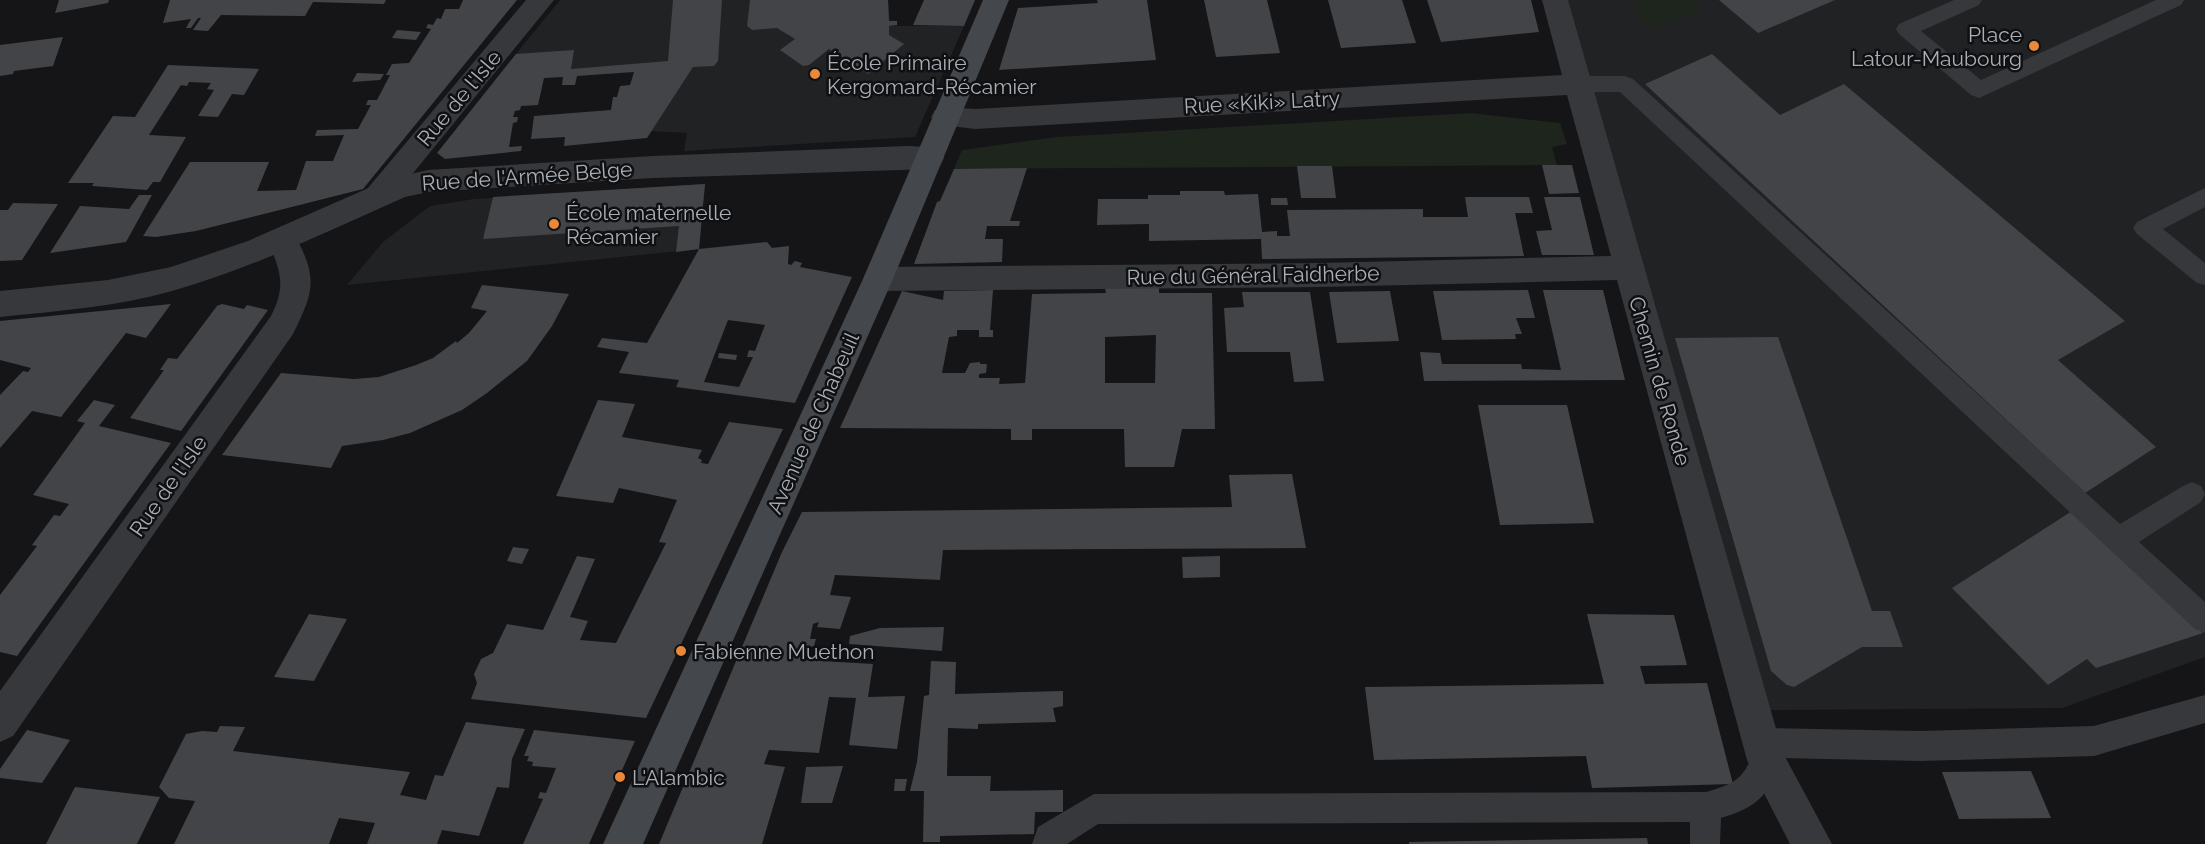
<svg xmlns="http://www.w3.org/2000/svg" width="2205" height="844" font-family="Raleway,sans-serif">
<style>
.built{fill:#212224}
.green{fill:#1e251d}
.building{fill:#424447;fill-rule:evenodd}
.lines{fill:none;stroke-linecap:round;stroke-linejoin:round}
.service{fill:#36383c;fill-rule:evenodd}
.minor{fill:#36383c;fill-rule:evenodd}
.tertiary{fill:#36383c;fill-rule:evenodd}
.secondary{fill:#44484c;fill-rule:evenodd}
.poi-dot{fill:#ea883a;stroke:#101012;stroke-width:2}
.labels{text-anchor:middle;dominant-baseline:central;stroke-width:5;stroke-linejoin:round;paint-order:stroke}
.poi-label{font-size:21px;fill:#a8afb6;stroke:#101012;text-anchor:start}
.street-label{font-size:21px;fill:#a8afb6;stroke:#101012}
</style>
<rect width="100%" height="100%" fill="#151517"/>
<path class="built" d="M560,0H888L890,26H964L915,137L684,151L687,133L651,131L692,67L494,81Z
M1565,0H2205V657L2062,708L1764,710Z
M705,184L699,249L347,285L383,242L430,206L474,199Z"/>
<path class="green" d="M1633,0H1693L1703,8L1649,29L1642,22Z
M1471,113L1560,123L1567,144L1552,147L1557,165L954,169L962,150L1057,137Z"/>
<path class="building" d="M59,0H109L108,3L55,13Z
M170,0H386L384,4L313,2L305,16L221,15L208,31L193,30L201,18H198L191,28H186L191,19L163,23Z
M463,0H517L363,189L196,231L156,237L143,236L190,162H269L257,191L296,190L306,161H333L344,135L315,136L317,130L358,129L371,105H366L368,100H377L390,75H386L392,64L409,63L431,29L426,28L428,24L433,25L437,18L441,19L445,9H459Z
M673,0H722L718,61L714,66L693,67L647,138L564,146L565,137L531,139L534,116L611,110L613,97H617L620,86L630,85L634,72L577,76L575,85H562L563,77L544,78L538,105L521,106L520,110L515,111L513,117H518L517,122L513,123L509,147L522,146L521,151L445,159L437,153L516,54L574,50L571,69L668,61Z
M888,0L889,21H897V25L889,26V35L904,44L868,74L829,49L809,65L803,66L780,50L795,39L777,28L752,30L747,26L750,0Z
M924,0H975L964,26L913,25Z
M1097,0H1147L1156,60L999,70L1018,8L1098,3Z
M1204,0H1267L1280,53L1216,57Z
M1328,0H1402L1416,43L1341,48Z
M1427,0H1531L1539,32L1441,42Z
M1719,0H1835L1758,33Z
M397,30L421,32L416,40L392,38Z
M63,37L53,66L14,71L13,74L0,76V45Z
M1712,54L1780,115L1844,84L2125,321L2058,360L2156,447L2085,493L1645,84Z
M168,65L259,69L244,95L232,94L218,117L198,116L214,90L207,89L211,83L189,82L187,86L181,85L149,135L186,137L160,182H153L147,190L92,186L94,183H68L113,116L135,117Z
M357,73L384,74L380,80L352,82Z
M1542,165H1572L1579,193L1549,194Z
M1297,166H1332L1336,198H1301Z
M1027,168L1010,221H1020L1019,226H987L985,239H1003L1002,262L914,264L937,202L940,201L954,169Z
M705,184L699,249L767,242L772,248L789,246L788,264L791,265L795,261L802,263L800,267L852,277L795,403L676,387L679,380L619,373L629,352L597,347L602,338L647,343L699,249L676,252L679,226L483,239L493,197ZM728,320L765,325L755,351L749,350L747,357H753L739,387L704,382Z
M1180,191H1224L1225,195L1258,194L1262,232L1277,231V236H1290L1287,210L1423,209V217H1468L1465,197H1529L1533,213H1515L1524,256L1262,259L1261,239L1149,241V224L1097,225L1098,199H1148V195H1180Z
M139,195H152L126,242L50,253L80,206L129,209Z
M1544,197H1580L1594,255H1542L1536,231L1552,230Z
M1271,198H1287L1288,205H1271Z
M13,203L58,204L22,260L0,261V210H8Z
M482,285L569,294L552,326L527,361L487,393L462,410L410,433L383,440L342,446L331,468L222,455L281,373L354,379L379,377L416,365L433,358L456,341L457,343L469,333L487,311L471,308Z
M1105,288H1159V293H1212L1215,429H1182L1174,467H1125L1124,429H1032V440H1011V429L840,428L902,291L943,300L944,291L993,290L990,330H993V337H979V330H957V336L949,337L942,373H965L970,363L980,362V364H987L986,373L979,374V378H1000L999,384L1025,383L1032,294L1106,293ZM1156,335L1155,383H1105V337Z
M1528,290L1535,318H1516L1522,334H1515L1516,339L1442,340L1433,291Z
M1543,290H1603L1625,380L1424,381L1420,352L1440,353L1442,364H1521L1522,369L1561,370Z
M1390,291L1399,341L1337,343L1329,292Z
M1242,292H1310L1324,381L1294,382L1290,352H1227L1224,308L1244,307Z
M171,304L146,338L126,333L61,417L32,411L0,448V395L23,371L28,372L31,368L0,360V321Z
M222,304L244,309L247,305L268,310L181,431L130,418L164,370H160L168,358L177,359L217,306Z
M1778,337L1872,611H1890L1903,647H1862L1794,687L1787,685L1771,671L1675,338Z
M719,353L737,355L736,360L718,358Z
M94,400L115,405L99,426L171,443L17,656L0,652V595L37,546L32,545L54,515L60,516L69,504L33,495L85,423L77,421Z
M598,400L635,404L622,437L702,450L698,458L702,460L701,463L708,464L729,422L783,429L646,718L471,699L477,683L474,674L481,659L493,653L507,624L543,630L577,556L595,559L570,617L588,621L580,640L616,643L666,543L659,542L677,500L619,488L613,503L556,496Z
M1478,405H1567L1594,523L1500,525Z
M1292,474L1306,548L943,550L940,580L835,575L830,595L851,597L840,629L817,627L819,622L813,624L810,639H816L814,646L807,648L804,660L873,664L868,697L905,696L897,749L849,745L856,698L829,697L819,753L769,750L764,764L785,767L762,844H659L782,552L802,512L1232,507L1229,475Z
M2072,511L2203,633L2096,668L2087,659L2048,685L1952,588Z
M513,547L529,549L522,564L507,561Z
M1220,556V577L1183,578L1182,557Z
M309,614L347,619L314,681L274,677Z
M1587,614L1674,615L1687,665L1640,666L1645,684L1707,683L1733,784L1592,788L1586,756L1374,760L1365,687L1604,684Z
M944,627L942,651L849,644L850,636L880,628Z
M931,661L956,662L955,694L1063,691V706L1053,708L1056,722L978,724V729L948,728L947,776H991L990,791L1063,790V812H1035L1034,834L940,836V842H923L924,791H910L917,762L924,696L929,695Z
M466,722L525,729L512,759L509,788L497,787L479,836L442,830L437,844H367L375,823L339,818L329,844H174L195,801L169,798L159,787L186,734L202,731L217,732L220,726L245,727L233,751L410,772L400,795L426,800L435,775L443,776Z
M27,730L70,740L42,783L0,778V769Z
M534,730L635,741L589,844H523L543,799L538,798L540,792L546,793L556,768L532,766L533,762L527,761L529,756H524Z
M843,766L832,803H801L806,767Z
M2031,771L2051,818L1959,819L1942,772Z
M895,779H907L905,791H894Z
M75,787L160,797L137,844H46Z
M1647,838L1648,844H1409V842Z"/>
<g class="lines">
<path class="service" d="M1954,0H1982L1979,5L1921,31L1981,80L2156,0H2184L2181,5L1979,98L1971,95L1899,34L1896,29L1899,24Z
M1579,76H1625L1633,79L2120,524L2183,486L2192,482L2201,486L2205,494L2201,502L2139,542L2205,602V633L2195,629L1620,92H1579L1571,89L1568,84L1571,79Z
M2205,188V207L2163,229L2205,263V285L2197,283L2137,234L2133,228L2137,222Z
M2205,695V723L2094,756L1920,761L1780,758C1780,764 1777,770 1774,776C1764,802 1747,810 1721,818L1720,844H1690V822L1098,824L1067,844H1032L1038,827L1094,794L1706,792C1733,784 1742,781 1753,754L1746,743L1751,733L1761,728L1920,731L2094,726Z"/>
<path class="minor" d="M526,0H554L388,204L378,207L368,204L363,196L368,188Z
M1542,0H1568L1783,753L1832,844H1790L1747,760L1617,280L1319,287L878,291L867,288L863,279L867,270L878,267L1319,263L1611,256L1567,95L975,129L935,124L931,117L935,110L945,107L975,109L1562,75Z
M282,227L293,231C317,277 316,288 293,334L13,736L0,742V691L271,316C287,285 280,270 267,239L271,231Z"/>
<path class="tertiary" d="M907,146L930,147L940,150L944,158L940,166L930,169L653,178L428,192L405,197C328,231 253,268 172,291C116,307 57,311 0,317V291L108,280L171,267L248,241L389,179L428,170L653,156Z"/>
<path class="secondary" d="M983,0H1009L893,279L643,844H603L863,279Z"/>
</g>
<g class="poi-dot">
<circle cx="2034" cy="46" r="6"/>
<circle cx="815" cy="74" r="6"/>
<circle cx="554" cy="224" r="6"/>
<circle cx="681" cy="651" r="6"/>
<circle cx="620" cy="777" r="6"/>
</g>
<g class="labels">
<g class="poi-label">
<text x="2022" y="34" text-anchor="end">Place<tspan x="2022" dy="24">Latour-Maubourg</tspan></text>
<text x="827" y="62">École Primaire<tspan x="827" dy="24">Kergomard-Récamier</tspan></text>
<text x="566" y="212">École maternelle<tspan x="566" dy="24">Récamier</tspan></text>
<text x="693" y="651">Fabienne Muethon</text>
<text x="632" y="777">L'Alambic</text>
</g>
<g class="street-label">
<text transform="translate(459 98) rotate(-50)">Rue de l'Isle</text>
<text transform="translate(1262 102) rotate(-3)">Rue «Kiki» Latry</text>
<text transform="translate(527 176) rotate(-4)">Rue de l'Armée Belge</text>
<text transform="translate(1253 275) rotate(-1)">Rue du Général Faidherbe</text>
<text transform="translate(1660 381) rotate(74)">Chemin de Ronde</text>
<text transform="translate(813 423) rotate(-66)">Avenue de Chabeuil</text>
<text transform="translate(168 486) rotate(-55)">Rue de l'Isle</text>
</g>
</g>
</svg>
